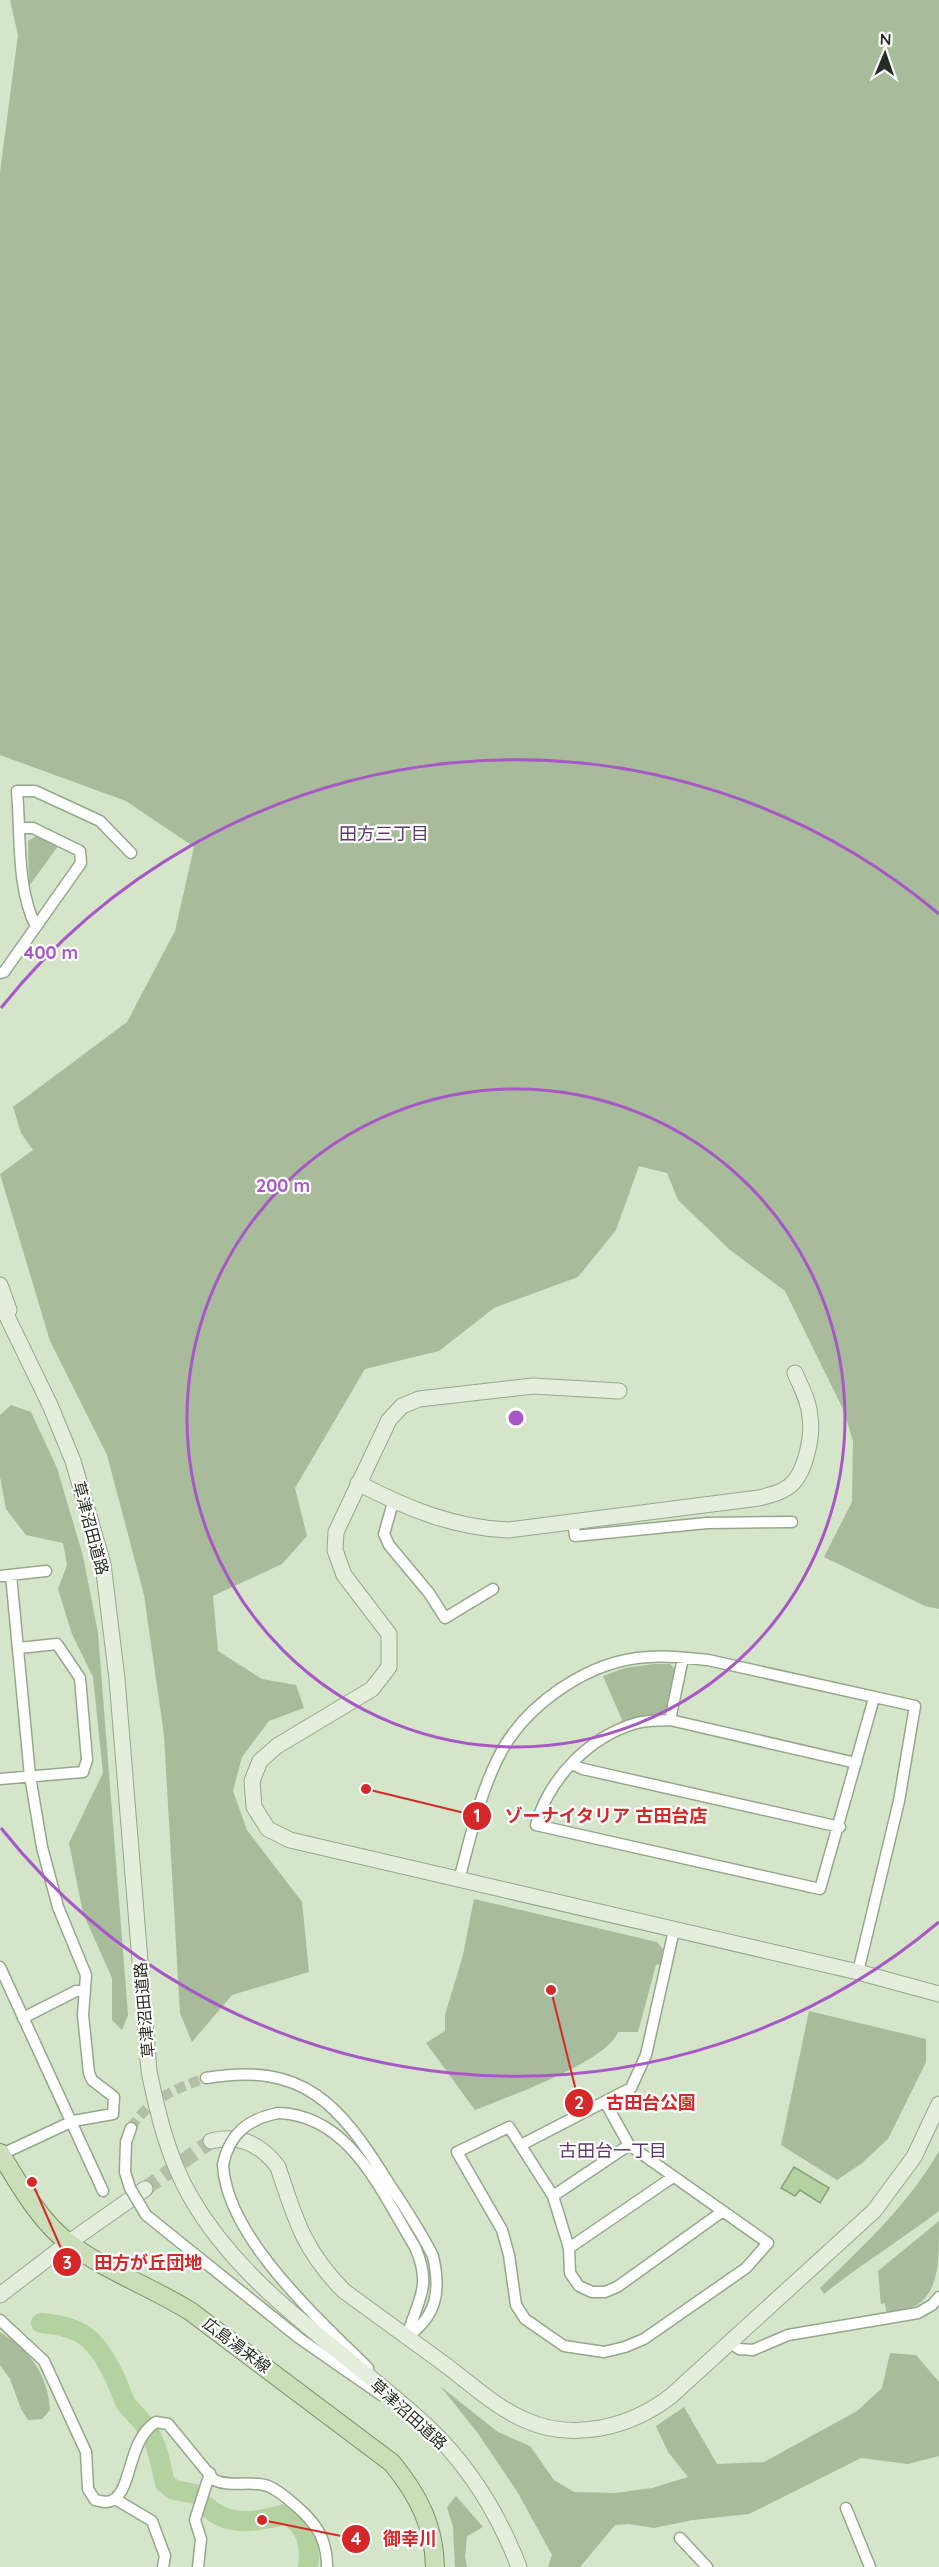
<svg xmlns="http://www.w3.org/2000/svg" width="939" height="2567" font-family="Quicksand,'Noto Sans JP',sans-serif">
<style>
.green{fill:#a8bb9b}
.water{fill:#b4d1a0;stroke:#89a07a;stroke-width:1.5}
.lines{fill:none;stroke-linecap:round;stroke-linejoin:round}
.river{stroke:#b4d1a0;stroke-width:20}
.street-tunnel{stroke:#b1c0a7;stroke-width:10;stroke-dasharray:10 5;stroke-linecap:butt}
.secondary-tunnel{stroke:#b1c0a7;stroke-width:15;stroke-dasharray:15 8;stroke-linecap:butt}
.street-casing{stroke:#97a78d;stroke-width:13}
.secondary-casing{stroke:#97a78d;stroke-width:17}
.primary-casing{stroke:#799166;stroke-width:20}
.street{stroke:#fff;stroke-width:10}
.secondary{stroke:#e4eedc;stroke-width:15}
.primary{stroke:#c9deb9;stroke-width:18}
.street-bridge-casing{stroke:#97a78d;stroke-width:13;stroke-linecap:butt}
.street-bridge{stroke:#fff;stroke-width:10}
.ring{fill:none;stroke:#a857c7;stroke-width:3}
.labels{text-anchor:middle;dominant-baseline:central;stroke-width:4.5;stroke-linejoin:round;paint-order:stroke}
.street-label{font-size:16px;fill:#262c21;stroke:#fff}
.neighbourhood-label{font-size:18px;fill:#603970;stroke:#fff}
.centre{fill:#a857c7;stroke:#fff;stroke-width:3}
.ring-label{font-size:18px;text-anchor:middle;font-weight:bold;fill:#a857c7;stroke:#fff;stroke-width:4.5;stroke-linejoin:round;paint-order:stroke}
.leader{fill:none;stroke:#d62828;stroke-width:2}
.callout-dot{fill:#d62828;stroke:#fff;stroke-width:2}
.mark-label{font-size:18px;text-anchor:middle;font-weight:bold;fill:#fff}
.callout-label{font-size:18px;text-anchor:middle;font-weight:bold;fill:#d62828;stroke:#fff;stroke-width:4.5;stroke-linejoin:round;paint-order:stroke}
</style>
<rect width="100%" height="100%" fill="#d4e5c9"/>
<path class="green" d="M10,0H939V1609L925,1606L824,1557L852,1502L853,1441L844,1411L785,1291L730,1250L678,1200L667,1173L639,1166L616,1230L578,1277L494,1308L439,1351L365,1369L295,1488L307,1536L282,1564L213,1596L218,1651L262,1679L296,1685L304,1708L269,1721L242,1757L233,1791L247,1830L302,1902L309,1972L232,1995L192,2042L180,2013L164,1735L144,1595L107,1455L50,1341L0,1174L33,1150L21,1133L13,1107L127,1022L175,931L194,847L126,801L0,755V172L18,35Z
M36,836L58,846L29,886L28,841Z
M11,1405L31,1412L57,1468L83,1556L98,1633L128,2015L122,2030L112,2020V1978L83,1913L69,1843L103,1773L93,1677L72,1634L58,1589L67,1565L63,1543L26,1535L6,1509L0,1477V1415Z
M653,1664H670L675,1669L667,1709L660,1714L623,1722L603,1676L625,1668Z
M474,1899L657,1942L663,1949L660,1964L656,1965L638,2032H618C607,2062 507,2097 475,2110L426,2043L445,2031V2015L463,1955Z
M809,2011L926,2039V2062L888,2139L862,2163L837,2180L781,2145Z
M939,2151V2211C901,2240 861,2264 824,2294L820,2288C864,2245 908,2205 939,2151Z
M939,2221C939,2277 939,2306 887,2316L885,2303L881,2304L878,2271Z
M0,2332C30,2350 48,2375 50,2410L42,2419L28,2420L21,2409L10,2379L0,2365Z
M890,2353L916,2355L939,2382V2456L908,2464L861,2458L749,2514L693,2520L654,2528L629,2524L615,2525L580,2567H548L552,2555L518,2493L477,2432L440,2386L498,2432L530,2446L554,2480L574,2492L615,2493L652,2488L688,2477L668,2452L656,2426L684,2407L717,2464L764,2462L857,2411L882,2388Z
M456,2496L483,2527L467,2536L465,2557L467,2567H455L453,2527L447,2507Z"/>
<path class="water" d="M794,2167L829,2188L820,2203L800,2190L795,2196L781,2188Z"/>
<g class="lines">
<path class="river" d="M41,2323C84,2326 98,2341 116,2380C120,2388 122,2398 127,2405C132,2412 138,2416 143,2423C157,2440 160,2462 165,2483L174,2490L196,2494
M206,2506C229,2528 257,2522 286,2514C307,2526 311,2544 308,2567"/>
<path class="street-tunnel" d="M131,2128C148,2100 176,2088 206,2078"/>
<path class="secondary-tunnel" d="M145,2189L211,2141"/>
<defs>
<path id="street" d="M36,927C16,887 21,835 17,791H35L100,821L131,853
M0,973L4,972L81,863L80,851L33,828H20
M394,1499L384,1534L389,1545L429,1593L445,1618L493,1589
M573,1521L575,1536L707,1523L792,1522
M0,1576L46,1571
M670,1720L683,1658
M856,1763L670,1720C659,1721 648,1720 637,1723C590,1736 549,1778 536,1825L820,1889L874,1698
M572,1764L583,1769L840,1827
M0,1779L83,1772L87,1760L80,1678L57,1644L19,1648
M459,1880C470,1839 479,1796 498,1758C524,1705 589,1660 648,1657C668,1655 688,1658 708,1660L915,1706L899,1801L858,1972
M0,1967L103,2191
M23,2018L76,1991H84
M206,2078C304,2061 340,2105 388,2182C404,2206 420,2230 433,2256C441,2291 437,2316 407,2337
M605,2102L629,2145L768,2243L746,2268L644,2339L625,2347L604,2352L564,2346L525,2319L516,2305L509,2255L502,2230L457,2152L509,2127L553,2196L569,2248L570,2273L579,2286L592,2292H605L617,2287L723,2211
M278,2113C351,2115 382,2194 415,2247C433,2288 417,2300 407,2337
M521,2145L631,2088L646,2055L674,1930
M0,2155L73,2121L113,2114L114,2097L92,2080L89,2073L83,2015L86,1975L58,1907L42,1847L30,1776L11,1575
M223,2165C227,2238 319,2319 368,2368
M125,2172L126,2142L131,2128
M553,2196L629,2145
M146,2215L299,2338L381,2395
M569,2248L673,2177
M0,2320L44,2361L86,2452L88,2489L95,2500C101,2501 107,2504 113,2500C133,2488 127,2441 156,2422L168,2424L214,2480C231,2488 251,2480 268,2486C278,2490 287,2498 295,2505C316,2523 327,2538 327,2567
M729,2342L739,2349L753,2350L788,2335L918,2313L932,2305L939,2297
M115,2499L152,2521L165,2556L163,2567
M846,2508L870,2567
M680,2538L707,2567
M198,2567L201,2539L195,2520L210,2473"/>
<path id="secondary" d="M0,1285L9,1310
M0,1302L50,1405L73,1461L103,1564L117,1679L149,2071C158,2115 168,2157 190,2196C246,2294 348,2352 428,2427C468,2465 499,2515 519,2567
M619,1391L533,1386L419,1399L402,1406L389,1420L336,1532L335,1550L344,1575L389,1634V1667L372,1689L277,1746L260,1761L252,1781L254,1807L268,1829L290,1840L858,1972L939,1994
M358,1483C406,1508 454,1528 508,1530L759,1498C771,1495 784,1492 793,1483C806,1469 813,1435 810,1417C809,1401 801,1387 795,1373
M211,2141C239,2134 261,2144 278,2167C295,2219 304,2251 344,2291C378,2316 413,2341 447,2366C472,2385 497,2408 525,2420C574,2442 631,2427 671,2396L874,2211L914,2157L939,2104
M0,2295L68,2243L145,2189"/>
<path id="primary" d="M0,2153C19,2184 41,2223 70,2244C107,2271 151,2287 190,2311L392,2463C418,2495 434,2525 435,2567"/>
</defs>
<use href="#street" class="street-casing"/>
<use href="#secondary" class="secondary-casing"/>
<use href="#primary" class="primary-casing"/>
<use href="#street" class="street"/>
<use href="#secondary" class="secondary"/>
<use href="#primary" class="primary"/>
<defs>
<path id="street-bridge" d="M223,2165C229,2134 248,2119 278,2113
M125,2172L130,2188L146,2215"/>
</defs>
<use href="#street-bridge" class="street-bridge-casing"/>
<use href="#street-bridge" class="street-bridge"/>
</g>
<g class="ring">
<circle cx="516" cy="1418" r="329"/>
<path d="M939 1922A658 658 0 0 1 1 1828M1 1008A658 658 0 0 1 939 914"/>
</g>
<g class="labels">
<g class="street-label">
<text transform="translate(91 1528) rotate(75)">草津沼田道路</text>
<text transform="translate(144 2010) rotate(-95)">草津沼田道路</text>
<text transform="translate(237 2345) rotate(37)">広島湯来線</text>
<text transform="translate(409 2414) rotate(42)">草津沼田道路</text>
</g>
<g class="neighbourhood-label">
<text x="384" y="833">田方三丁目</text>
<text x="613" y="2150">古田台一丁目</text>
</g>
</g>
<circle cx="516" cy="1418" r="9" class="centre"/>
<g class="ring-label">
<text x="51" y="959">400 m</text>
<text x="283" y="1192">200 m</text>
</g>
<path class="leader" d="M366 1789L477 1816M551 1990L579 2103M32 2182L67 2262M262 2520L356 2539"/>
<g class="callout-dot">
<circle cx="366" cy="1789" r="6"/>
<circle cx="551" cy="1990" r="6"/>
<circle cx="32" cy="2182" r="6"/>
<circle cx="262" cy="2520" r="6"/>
<circle cx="477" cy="1816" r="15"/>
<circle cx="579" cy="2103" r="15"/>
<circle cx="67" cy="2262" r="15"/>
<circle cx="356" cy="2539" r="15"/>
</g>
<g class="mark-label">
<text x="477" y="1822">1</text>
<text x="579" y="2109">2</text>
<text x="67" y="2269">3</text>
<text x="356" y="2545">4</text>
</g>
<g class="callout-label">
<text x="606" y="1822">ゾーナイタリア 古田台店</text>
<text x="651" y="2109">古田台公園</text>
<text x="148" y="2269">田方が丘団地</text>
<text x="410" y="2545">御幸川</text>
</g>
<g transform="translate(885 54) rotate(2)" stroke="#ffffff" stroke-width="4.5" paint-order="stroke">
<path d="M0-4.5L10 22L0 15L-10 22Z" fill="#262c21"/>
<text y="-9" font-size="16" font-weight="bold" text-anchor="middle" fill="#262c21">N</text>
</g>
</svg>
